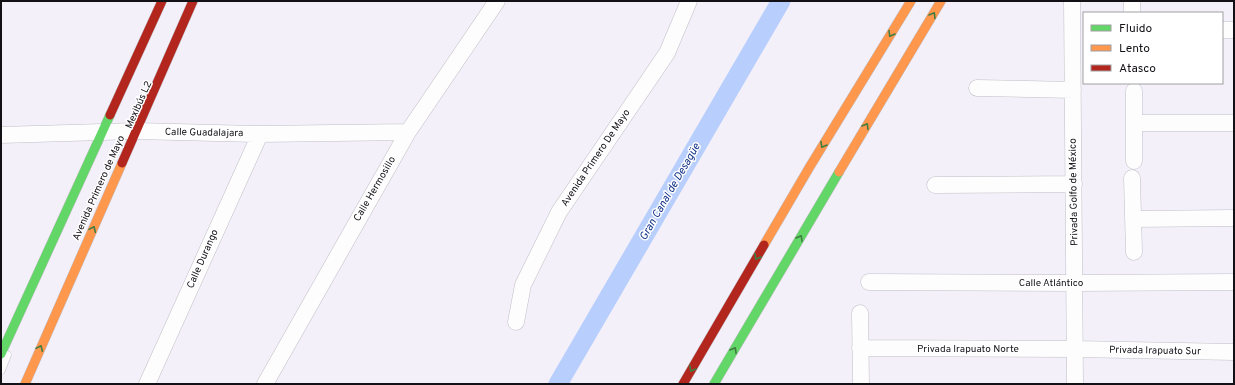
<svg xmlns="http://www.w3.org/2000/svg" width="1235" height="385" font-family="Overpass,sans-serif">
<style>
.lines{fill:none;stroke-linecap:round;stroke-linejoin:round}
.canal{stroke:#b8cefc;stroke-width:19}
.lane-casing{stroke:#c0bec5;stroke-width:9}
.street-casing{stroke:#c0bec5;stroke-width:17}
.fast-casing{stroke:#c0bec5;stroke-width:10}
.slow-casing{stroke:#c0bec5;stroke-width:10}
.jam-casing{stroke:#c0bec5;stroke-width:10}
.lane{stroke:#fdfdfe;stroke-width:8}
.street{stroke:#fdfdfe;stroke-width:16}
.fast{stroke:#63d668;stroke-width:9}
.slow{stroke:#ff974d;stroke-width:9}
.jam{stroke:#b3261e;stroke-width:9}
.oneway{stroke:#3f7d43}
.labels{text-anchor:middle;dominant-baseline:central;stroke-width:3;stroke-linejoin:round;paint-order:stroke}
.street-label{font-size:10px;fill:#131016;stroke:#fff}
.water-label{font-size:11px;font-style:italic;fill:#103288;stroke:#fff}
</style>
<rect width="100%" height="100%" fill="#f3f0f9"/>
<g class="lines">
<path class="canal" d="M558,384L781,1"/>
<defs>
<path id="lane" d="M1,370L7,355"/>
<path id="street" d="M1072,1L1075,384
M1132,13V1
M1222,30H1234
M977,88L1073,90
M1134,123H1234
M1,135L136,131L260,134L408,132
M1134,161V91
M1132,178L1134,252
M935,185L1074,184
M1133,219L1234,218
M869,282L1075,283L1234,282
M860,313L861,384
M516,322L523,285L559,212L667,53L689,1
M860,348L1075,349L1234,352
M147,384L260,134
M265,384L408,132L497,1"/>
<path id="fast" d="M1,354L110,115
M714,384L839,172"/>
<path id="slow" d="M839,172L941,1
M764,245L809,168L911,1
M25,384L122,163"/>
<path id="jam" d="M110,115L162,1
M122,163L193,1
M683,384L764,245"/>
</defs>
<use href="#lane" class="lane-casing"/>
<use href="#street" class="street-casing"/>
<use href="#fast" class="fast-casing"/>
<use href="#slow" class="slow-casing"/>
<use href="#jam" class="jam-casing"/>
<use href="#lane" class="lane"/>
<use href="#street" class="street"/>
<use href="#fast" class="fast"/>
<use href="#slow" class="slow"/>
<use href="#jam" class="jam"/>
</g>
<defs><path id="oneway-chevron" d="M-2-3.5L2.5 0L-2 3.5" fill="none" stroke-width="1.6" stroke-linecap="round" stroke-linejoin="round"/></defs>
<g class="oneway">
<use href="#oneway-chevron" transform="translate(933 15) rotate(-59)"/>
<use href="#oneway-chevron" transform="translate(891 34) rotate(121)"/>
<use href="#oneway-chevron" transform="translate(866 126) rotate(-59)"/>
<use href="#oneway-chevron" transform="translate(823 145) rotate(121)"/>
<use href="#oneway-chevron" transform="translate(93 229) rotate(-66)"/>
<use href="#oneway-chevron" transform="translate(800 238) rotate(-60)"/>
<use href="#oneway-chevron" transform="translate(757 257) rotate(120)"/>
<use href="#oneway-chevron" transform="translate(40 348) rotate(-66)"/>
<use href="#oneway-chevron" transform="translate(734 350) rotate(-60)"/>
<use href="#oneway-chevron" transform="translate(692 369) rotate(120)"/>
</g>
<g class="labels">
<g class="street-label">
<text transform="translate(139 105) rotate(-66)">Mexibús L2</text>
<text transform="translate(204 133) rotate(1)">Calle Guadalajara</text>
<text transform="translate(596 158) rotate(-56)">Avenida Primero De Mayo</text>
<text transform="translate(99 188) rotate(-66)">Avenida Primero de Mayo</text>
<text transform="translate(375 189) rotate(-60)">Calle Hermosillo</text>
<text transform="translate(1074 192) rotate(-91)">Privada Golfo de México</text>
<text transform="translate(203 259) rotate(-66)">Calle Durango</text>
<text x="1051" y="283">Calle Atlántico</text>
<text x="968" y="349">Privada Irapuato Norte</text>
<text transform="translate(1155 351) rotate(1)">Privada Irapuato Sur</text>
</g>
<g class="water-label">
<text transform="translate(670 192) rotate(-60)">Gran Canal de Desagüe</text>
</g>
</g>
<rect width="1235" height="385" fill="none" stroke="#131016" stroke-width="4"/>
<rect x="1083" y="12" width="140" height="72" fill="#ffffff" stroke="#a19fa2"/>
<rect x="1091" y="25" width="20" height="6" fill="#63d668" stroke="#a19fa2"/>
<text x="1119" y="32" font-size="12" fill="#131016">Fluido</text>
<rect x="1091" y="45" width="20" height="6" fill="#ff974d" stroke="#a19fa2"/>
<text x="1119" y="52" font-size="12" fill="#131016">Lento</text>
<rect x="1091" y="65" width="20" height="6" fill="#b3261e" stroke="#a19fa2"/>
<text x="1119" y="72" font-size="12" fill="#131016">Atasco</text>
</svg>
